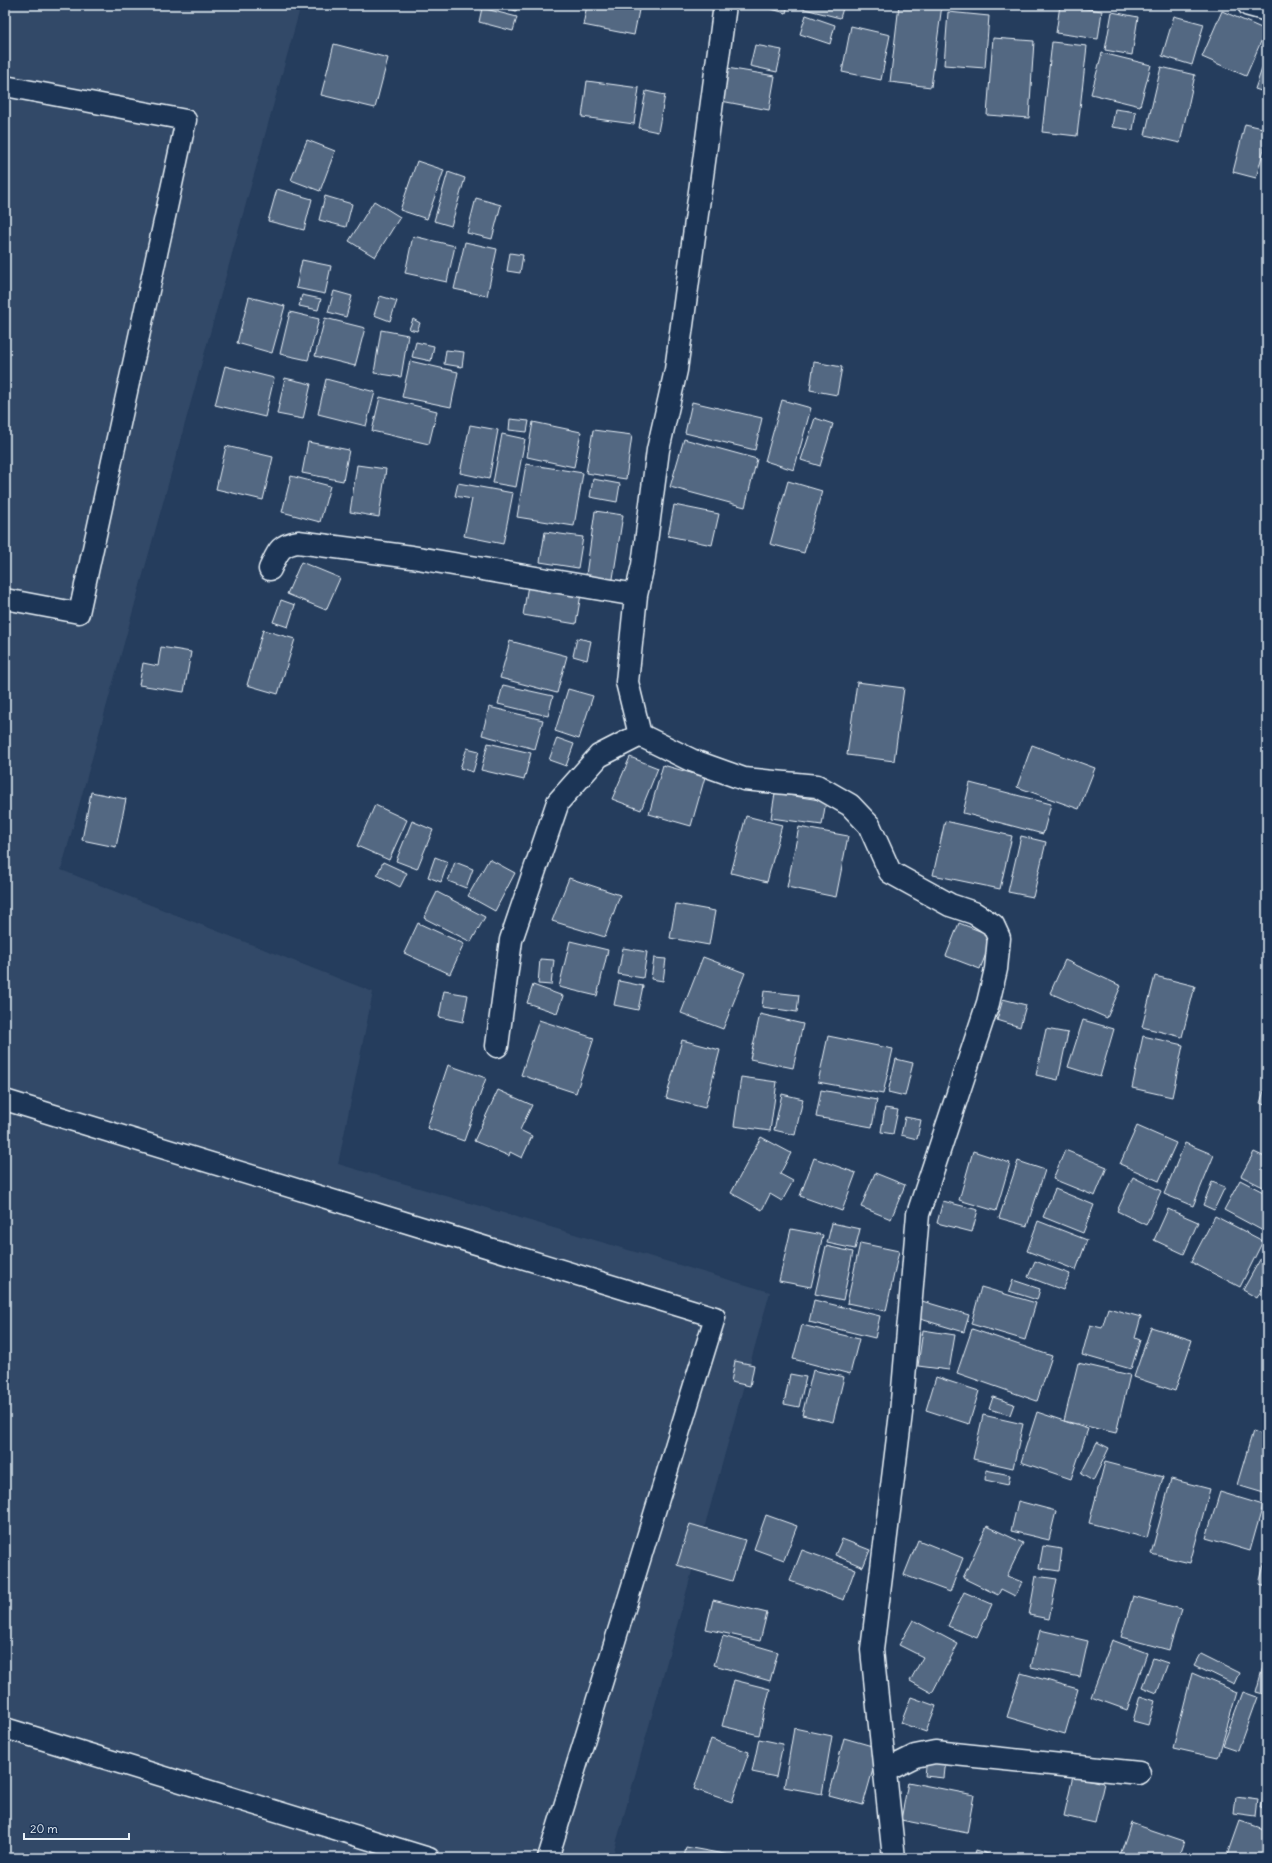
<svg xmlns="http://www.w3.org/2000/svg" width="1272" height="1863" font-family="Delius,sans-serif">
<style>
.built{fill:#334a68}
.building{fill:#536782;stroke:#e8f1f8}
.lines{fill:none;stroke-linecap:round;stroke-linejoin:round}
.lane-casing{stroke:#e8f1f8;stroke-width:23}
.street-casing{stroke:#e8f1f8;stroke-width:25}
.lane{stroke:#1d3557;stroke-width:20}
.street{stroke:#1d3557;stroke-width:22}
</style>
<rect width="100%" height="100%" fill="#253d5d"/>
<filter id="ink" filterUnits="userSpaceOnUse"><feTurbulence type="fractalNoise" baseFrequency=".025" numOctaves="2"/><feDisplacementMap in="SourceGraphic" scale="8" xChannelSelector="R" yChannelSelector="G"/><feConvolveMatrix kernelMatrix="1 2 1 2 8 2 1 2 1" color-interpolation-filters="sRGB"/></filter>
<g filter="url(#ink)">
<path class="built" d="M5,5H301L61,870L373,992L338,1164L770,1292L612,1858H5Z"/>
<path class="building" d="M499,5H518L516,11Z
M587,5H640L634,35L583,25Z
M756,5H788L786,13Z
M793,5H844L840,18L793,6Z
M899,5H942L931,87L890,82Z
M952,5H989L988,9L952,8Z
M1060,5L1102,11L1098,39L1056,33Z
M482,8L517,17L513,31L479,22Z
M1222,11L1266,30L1246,76L1202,57Z
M948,12L989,16L985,68L944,65Z
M1112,12L1138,17L1132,55L1105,50Z
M806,15L835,25L830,44L800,34Z
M1174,16L1204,24L1192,65L1162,56Z
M851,26L890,35L881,80L842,72Z
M993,38L1034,41L1029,118L987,115Z
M1052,42L1087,46L1077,136L1042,132Z
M334,44L388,58L375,108L321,95Z
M755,45L782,50L777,72L750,66Z
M1102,53L1151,65L1140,106L1091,94Z
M1267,54V93L1255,89Z
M1161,67L1195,75L1180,143L1145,135Z
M727,68L775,76L769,110L721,101Z
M587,81L639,88L634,124L582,117Z
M646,91L665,95L658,132L639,128Z
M1115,109L1136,112L1133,130L1112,127Z
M1245,124L1267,129V138L1256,178L1233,172Z
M307,140L335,151L320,191L291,180Z
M417,161L444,170L427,219L400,210Z
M448,172L465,178L451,226L434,221Z
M277,189L312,199L304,230L268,221Z
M325,196L352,204L346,227L319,220Z
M476,198L501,205L492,239L467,233Z
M374,201L400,217L375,257L349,241Z
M413,236L455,246L447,282L405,273Z
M465,242L497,249L487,296L454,289Z
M510,253L523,255L520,273L507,271Z
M302,260L331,266L325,294L296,288Z
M334,291L352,296L346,317L328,312Z
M302,295L321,299L318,310L299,306Z
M380,296L397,301L390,321L374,315Z
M249,297L285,306L272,353L237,343Z
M290,312L319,319L308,360L280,354Z
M325,318L365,328L355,366L315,356Z
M413,319L420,323L417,331L409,329Z
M381,330L408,335L401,377L374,373Z
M416,342L434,346L431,361L412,357Z
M446,350L464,352L462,367L444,364Z
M410,361L458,372L451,407L402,397Z
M814,362L842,367L837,395L810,390Z
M225,366L274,378L265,417L215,405Z
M285,378L311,384L303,419L277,414Z
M326,379L375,392L366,426L318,414Z
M380,397L437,411L429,444L372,431Z
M782,400L811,408L794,470L765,461Z
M692,402L762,418L755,450L685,433Z
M815,418L833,424L820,466L801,460Z
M510,419L529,421L527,432L509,430Z
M533,422L581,432L574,467L527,457Z
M470,425L498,430L489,479L460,473Z
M593,430L632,435L626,479L586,473Z
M502,434L525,439L516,487L493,483Z
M684,439L757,459L745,507L670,487Z
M308,442L349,450L343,481L302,473Z
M226,446L273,457L263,500L216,489Z
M526,464L583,473L574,526L517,517Z
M357,465L386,469L379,517L350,512Z
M291,476L330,486L320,522L282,512Z
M593,479L620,484L617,502L590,497Z
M788,481L822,491L804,553L770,544Z
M458,483L513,493L503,544L464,536L472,499L455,496Z
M674,505L719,514L712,545L668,536Z
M595,511L623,515L612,585L585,582Z
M545,532L583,537L578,568L540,562Z
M301,562L340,578L326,610L287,594Z
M529,579L582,588L576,624L523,615Z
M281,600L295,605L288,627L273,622Z
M263,630L295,639L278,694L247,685Z
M577,638L591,641L587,660L573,656Z
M510,641L567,656L557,693L500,678Z
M161,647L191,652L184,692L139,685L143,663L158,666Z
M857,682L904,688L894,761L847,755Z
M503,685L553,696L548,716L498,704Z
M568,689L593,696L579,739L555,731Z
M489,707L543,720L535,749L482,735Z
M557,738L574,744L566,766L549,760Z
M488,743L531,753L524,780L481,770Z
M1032,745L1095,768L1079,809L1017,787Z
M467,748L479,751L473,772L460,768Z
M630,757L658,768L641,810L612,799Z
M663,765L705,777L691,826L649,814Z
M970,783L1051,804L1043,834L963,813Z
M91,792L126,799L116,847L82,840Z
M775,793L826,801L822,825L771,818Z
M375,805L407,820L389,860L357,846Z
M746,816L782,825L767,882L731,873Z
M412,821L433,830L417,869L396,861Z
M945,821L1012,836L1000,889L933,875Z
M799,827L848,836L836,897L787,887Z
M1021,836L1046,842L1033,897L1008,892Z
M435,857L448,862L441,882L428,877Z
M489,859L515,873L495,911L468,896Z
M383,862L407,873L400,887L377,875Z
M455,862L473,869L466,888L448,881Z
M569,878L620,895L605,937L552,921Z
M437,892L485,917L471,942L424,918Z
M676,904L715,911L709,945L670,938Z
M418,923L464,944L450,974L404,953Z
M959,923L993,936L980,969L946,956Z
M570,941L608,950L597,996L559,987Z
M623,948L647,952L643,978L618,974Z
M703,957L745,973L723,1029L681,1013Z
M654,958L666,959L663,981L651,979Z
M540,959L554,960L551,985L538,984Z
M1065,960L1121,986L1107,1018L1050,993Z
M1155,976L1195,986L1182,1037L1142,1027Z
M619,981L643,986L638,1010L614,1005Z
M533,985L563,996L557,1013L527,1003Z
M444,991L468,995L463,1022L439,1017Z
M764,991L799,995L797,1012L762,1007Z
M1003,999L1026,1005L1020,1027L997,1020Z
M760,1014L803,1024L793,1068L750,1059Z
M539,1020L594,1038L576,1093L521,1075Z
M1083,1020L1114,1029L1100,1077L1068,1067Z
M1046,1029L1068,1033L1058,1080L1036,1075Z
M828,1036L893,1049L883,1094L818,1082Z
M1143,1036L1183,1045L1172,1097L1132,1088Z
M682,1040L720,1050L705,1108L666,1098Z
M896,1059L913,1063L905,1096L888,1092Z
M448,1065L486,1078L464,1141L427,1128Z
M741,1077L777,1082L770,1131L734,1126Z
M1267,1082V1106L1260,1103Z
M498,1090L532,1105L520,1130L532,1136L522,1158L510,1152L509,1156L474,1141Z
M821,1090L877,1100L872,1127L816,1117Z
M782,1094L803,1099L795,1135L774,1130Z
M885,1108L898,1110L893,1134L881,1132Z
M905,1117L921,1120L917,1139L901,1135Z
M1137,1126L1176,1143L1159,1181L1120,1164Z
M761,1137L791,1153L780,1174L793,1181L782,1201L770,1194L762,1210L731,1193Z
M1185,1143L1214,1155L1193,1206L1164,1194Z
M1065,1150L1107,1167L1095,1196L1053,1179Z
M973,1151L1010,1163L996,1211L959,1200Z
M1254,1152L1267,1158V1189L1241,1176Z
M814,1158L856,1173L842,1211L800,1196Z
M1018,1161L1045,1170L1027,1226L999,1218Z
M875,1173L905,1185L891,1219L861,1207Z
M1133,1177L1161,1191L1146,1225L1117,1211Z
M1240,1180L1267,1194V1233L1224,1210Z
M1212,1182L1225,1187L1214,1210L1203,1205Z
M1055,1189L1094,1205L1083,1233L1043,1217Z
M943,1201L978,1210L972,1232L937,1223Z
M1168,1209L1198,1222L1184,1254L1154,1240Z
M1215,1216L1263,1241L1240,1287L1191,1262Z
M1038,1221L1087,1240L1076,1270L1027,1251Z
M832,1223L860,1229L855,1249L827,1243Z
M791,1229L823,1235L811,1287L779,1281Z
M860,1243L899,1251L886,1311L847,1303Z
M826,1246L853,1252L843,1300L815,1294Z
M1267,1247V1280L1257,1298L1243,1290Z
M1035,1261L1070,1274L1063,1290L1028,1277Z
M1013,1280L1040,1289L1037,1300L1009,1291Z
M981,1287L1036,1303L1025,1340L971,1324Z
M814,1300L880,1316L875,1338L809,1322Z
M922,1301L969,1315L964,1332L917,1318Z
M1108,1308L1141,1317L1135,1338L1140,1340L1131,1369L1082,1355L1090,1325L1102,1328Z
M802,1325L859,1339L850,1374L793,1359Z
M1151,1327L1192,1340L1175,1391L1134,1377Z
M972,1329L1052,1356L1037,1401L957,1373Z
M923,1330L955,1335L949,1370L918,1366Z
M735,1361L754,1365L750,1386L731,1382Z
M1078,1363L1130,1375L1116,1433L1064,1421Z
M813,1370L844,1377L833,1422L802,1415Z
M790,1374L806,1377L799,1407L784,1404Z
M936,1377L979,1391L969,1424L926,1410Z
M993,1397L1014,1404L1010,1415L989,1409Z
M1037,1412L1088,1429L1071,1479L1021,1462Z
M983,1415L1023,1424L1013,1468L973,1459Z
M1253,1431L1267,1436V1494L1237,1485Z
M1097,1442L1109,1448L1093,1481L1081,1474Z
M1105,1462L1163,1477L1147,1538L1089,1523Z
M986,1470L1010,1475L1008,1485L985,1480Z
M1171,1479L1210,1489L1190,1563L1151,1554Z
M1220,1492L1263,1505L1250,1551L1206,1538Z
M1018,1501L1056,1511L1049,1540L1011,1531Z
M766,1515L797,1526L784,1560L754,1549Z
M690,1524L745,1540L732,1581L677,1565Z
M987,1526L1023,1543L1007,1576L1022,1582L1015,1596L1001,1589L998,1595L963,1578Z
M842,1539L870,1550L863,1567L835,1555Z
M918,1540L963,1558L950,1592L904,1575Z
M1043,1546L1062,1549L1059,1571L1039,1568Z
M802,1550L855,1569L844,1600L790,1581Z
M1267,1553V1586L1259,1584Z
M1036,1576L1057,1579L1049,1619L1029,1615Z
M964,1592L992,1604L977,1638L948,1626Z
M1133,1596L1181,1609L1169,1650L1121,1637Z
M713,1600L767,1613L760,1641L706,1629Z
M913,1620L958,1644L932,1693L910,1681L923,1657L899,1645Z
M1040,1630L1088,1641L1080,1677L1031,1667Z
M723,1636L778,1652L770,1681L714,1665Z
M1112,1640L1147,1653L1127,1710L1091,1697Z
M1201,1654L1239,1673L1234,1684L1195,1665Z
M1153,1658L1168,1663L1157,1693L1142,1687Z
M1265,1659L1267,1660V1695L1256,1692Z
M1021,1673L1078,1689L1065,1734L1007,1717Z
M1192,1673L1237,1692L1218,1758L1173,1748Z
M734,1680L770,1689L759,1735L722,1726Z
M1243,1692L1257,1697L1238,1750L1223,1745Z
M1140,1696L1155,1701L1148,1725L1133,1721Z
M911,1697L936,1706L926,1732L901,1723Z
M794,1728L832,1736L822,1794L784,1787Z
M844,1738L879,1748L863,1805L829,1796Z
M711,1739L749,1752L732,1802L694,1789Z
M759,1739L783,1744L776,1777L752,1772Z
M927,1757L946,1759L944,1778L925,1776Z
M1073,1776L1104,1783L1095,1823L1064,1816Z
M1267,1781V1809L1261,1808Z
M908,1782L974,1795L967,1833L901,1820Z
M1236,1797L1258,1800L1256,1817L1234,1814Z
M1240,1821L1267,1830V1858H1238L1228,1855Z
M1131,1823L1184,1841L1178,1858H1119Z
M686,1847L746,1858H684Z
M975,1850L1002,1858H973Z"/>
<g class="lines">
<defs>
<path id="lane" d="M5,86L186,120L79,613L5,599
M5,1100L715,1317L548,1858
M5,1728L429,1858"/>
<path id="street" d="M725,5L676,370L658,450L643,565L636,595L627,682L640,735L691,760L744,779L817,786L850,805L869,825L890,872L950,905L974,913L993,925L999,938L996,969L988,1003L918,1214L901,1413L872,1650L894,1858
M1249,5L1267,10
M270,569C278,552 279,545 298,542L412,557L636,595
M497,1046L511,940L558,802L599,756L640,735
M885,1771L915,1756L935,1752L1139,1773"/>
</defs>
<use href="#lane" class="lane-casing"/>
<use href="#street" class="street-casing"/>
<use href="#lane" class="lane"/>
<use href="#street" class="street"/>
</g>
</g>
<rect width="1272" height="1863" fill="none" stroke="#1d3557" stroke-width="20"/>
<rect x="10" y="10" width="1252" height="1843" fill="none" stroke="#e8f1f8" stroke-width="1.5" filter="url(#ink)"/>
<path d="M24 1833v6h105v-6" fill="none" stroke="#e8f1f8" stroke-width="2"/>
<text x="30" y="1833" font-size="12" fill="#e8f1f8" stroke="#1d3557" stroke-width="3" paint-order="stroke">20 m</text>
</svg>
